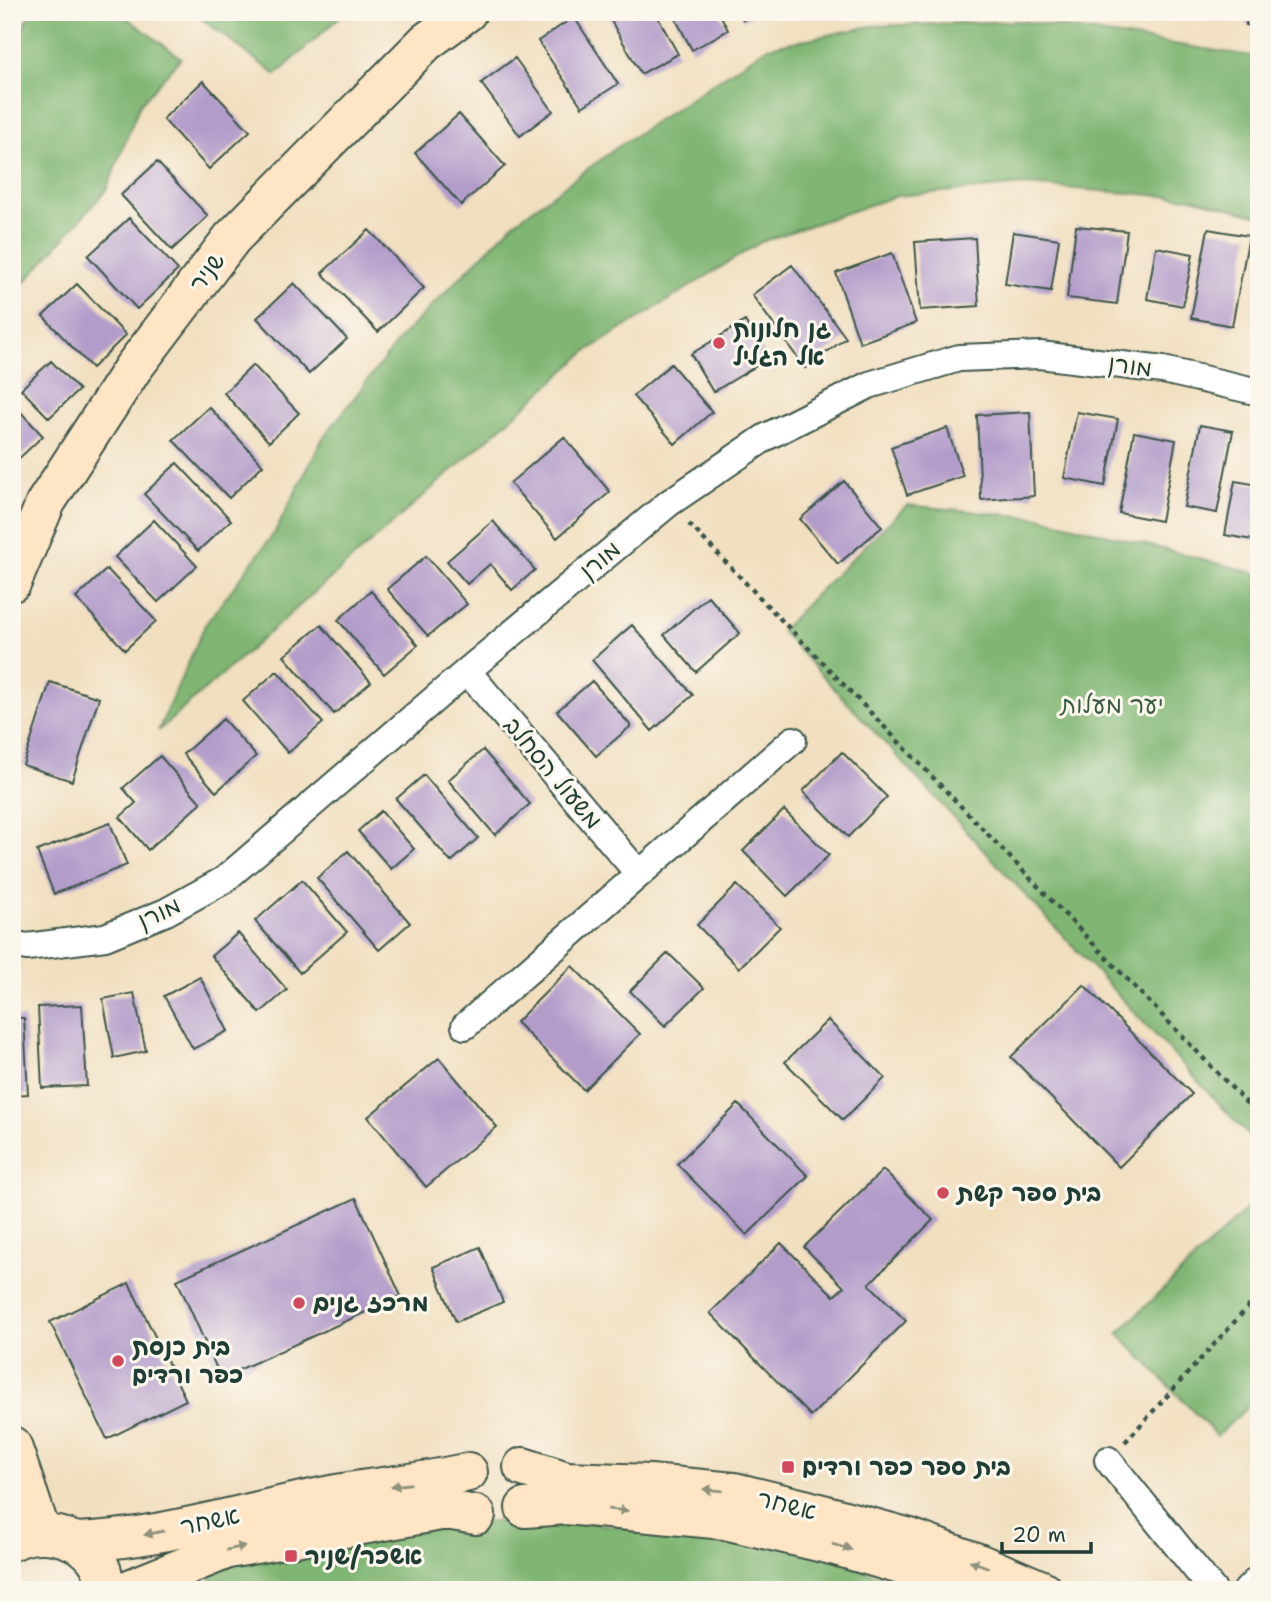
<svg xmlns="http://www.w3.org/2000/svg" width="1271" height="1602" font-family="'Shantell Sans','Playpen Sans Hebrew',sans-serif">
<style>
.forest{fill:#80b673;stroke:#507a54;stroke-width:2}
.building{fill:#b29cca}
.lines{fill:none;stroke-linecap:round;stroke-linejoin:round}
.street-casing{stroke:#3e5549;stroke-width:30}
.secondary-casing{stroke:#3e5549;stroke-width:42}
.path{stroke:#3e5549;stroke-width:4.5;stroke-dasharray:5 5;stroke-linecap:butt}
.street{stroke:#fff;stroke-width:26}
.secondary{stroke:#fde5c5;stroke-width:38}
.oneway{fill:#8e917c}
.poi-dot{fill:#d1495b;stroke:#fbf7ec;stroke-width:2.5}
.labels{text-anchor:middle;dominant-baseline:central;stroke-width:6;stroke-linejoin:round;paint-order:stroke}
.street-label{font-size:24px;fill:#1f3d34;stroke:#fbf7ec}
.poi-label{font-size:24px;font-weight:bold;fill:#1f3d34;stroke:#fbf7ec;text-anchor:start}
.park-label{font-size:24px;fill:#395b44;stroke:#fbf7ec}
</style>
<rect width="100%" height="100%" fill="#fbf7ec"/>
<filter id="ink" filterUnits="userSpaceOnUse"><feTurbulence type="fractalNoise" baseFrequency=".0143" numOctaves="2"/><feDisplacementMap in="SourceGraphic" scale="14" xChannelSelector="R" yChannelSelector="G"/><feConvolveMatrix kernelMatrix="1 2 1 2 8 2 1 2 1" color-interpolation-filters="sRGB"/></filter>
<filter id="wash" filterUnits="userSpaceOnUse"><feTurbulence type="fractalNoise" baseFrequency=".00686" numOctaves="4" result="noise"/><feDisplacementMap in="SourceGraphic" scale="28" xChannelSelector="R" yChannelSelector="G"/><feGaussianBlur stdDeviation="1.57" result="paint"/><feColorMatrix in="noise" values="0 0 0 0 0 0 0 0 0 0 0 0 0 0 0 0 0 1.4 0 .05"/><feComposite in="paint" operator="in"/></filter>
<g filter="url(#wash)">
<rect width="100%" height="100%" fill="#f1dfc0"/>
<path class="forest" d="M32,12H119L181,58L140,104L107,189L12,297V44Z
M193,12H345L276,75Z
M1021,21L1259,57V216L1192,198L1025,185L896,196L761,242L587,351L158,731L205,625L275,532L323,438L403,335L514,223L619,146L768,47L872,26Z
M907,505L1043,518L1259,574V1147L781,631L812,598Z
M1259,1197V1396L1217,1436L1118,1333Z
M545,1518L805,1547L903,1585L908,1590H205L215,1572L255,1553L478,1523Z"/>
<g id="blocks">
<path class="building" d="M606,12H655L678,54L641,74Z
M672,12H719L728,30L692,50Z
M740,12H761L743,20Z
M1247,12H1259V26L1246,25Z
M574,17L618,84L582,107L538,41Z
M515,58L553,111L520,136L481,83Z
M203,81L250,131L209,169L163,119Z
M459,114L505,166L461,205L415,153Z
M157,162L208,216L172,250L121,195Z
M129,218L178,270L137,309L88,256Z
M1076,226L1127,231L1117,304L1067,298Z
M1208,229L1249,236L1232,326L1191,318Z
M369,230L424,288L378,332L322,273Z
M1013,232L1059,239L1051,291L1005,284Z
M975,238L979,306L920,310L915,242Z
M1156,247L1193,254L1183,306L1147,299Z
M892,253L916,323L860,343L836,273Z
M792,265L846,338L805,368L752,295Z
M294,283L347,339L309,374L257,318Z
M77,284L126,335L92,368L43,316Z
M745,321L768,359L713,392L691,354Z
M51,361L79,390L49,418L21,389Z
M671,364L712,412L675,444L633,396Z
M253,365L299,413L269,442L224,393Z
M15,406L43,436L12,465V409Z
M209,407L263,465L229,498L173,440Z
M1030,412L1034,496L981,500L977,415Z
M1077,412L1118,419L1105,486L1064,478Z
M1200,425L1233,431L1217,513L1184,507Z
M947,428L963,476L907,495L891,447Z
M1134,432L1176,440L1161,521L1119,513Z
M564,437L610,492L557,538L510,483Z
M177,463L231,520L198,551L144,494Z
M844,481L882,527L838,564L800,519Z
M1235,481L1259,485L1258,541L1225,535Z
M154,520L197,566L158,602L115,557Z
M493,521L535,570L512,590L490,564L467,584L447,561Z
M426,556L467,604L428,636L387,589Z
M107,569L156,621L125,650L76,598Z
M371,591L418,645L384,674L338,620Z
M708,596L740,633L696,672L664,635Z
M321,625L371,682L334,714L284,656Z
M632,625L693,695L652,731L592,660Z
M277,671L323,723L288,753L243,701Z
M592,681L631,726L596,756L557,711Z
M50,682L99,698L72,781L23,765Z
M223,719L256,756L216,792L183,754Z
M483,750L530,804L495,835L448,780Z
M842,752L887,797L848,837L803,791Z
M160,756L201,803L148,850L120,817L136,803L123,788Z
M424,775L478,838L451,862L396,799Z
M784,810L829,855L787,896L743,851Z
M381,811L414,849L391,869L358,831Z
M110,823L127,865L54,894L37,851Z
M348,851L410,923L379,950L317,878Z
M302,880L347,932L300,973L255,921Z
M737,885L780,927L739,968L697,925Z
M238,933L287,990L260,1013L211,956Z
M668,953L704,988L665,1026L630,991Z
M572,966L640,1034L584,1090L516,1022Z
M200,977L228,1031L193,1049L164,996Z
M1084,985L1192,1094L1119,1167L1011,1057Z
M134,993L146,1051L114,1058L103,999Z
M82,1005L87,1086L42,1088L38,1007Z
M12,1018H24L28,1094L12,1095Z
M828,1020L885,1078L843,1120L785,1062Z
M439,1058L497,1127L426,1187L368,1117Z
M738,1104L808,1176L747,1235L677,1164Z
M883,1170L933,1220L869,1284L906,1321L811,1416L710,1313L781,1243L834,1296L844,1287L804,1247Z
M356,1198L401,1296L221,1378L177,1280Z
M480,1247L503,1302L456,1322L433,1267Z
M129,1283L186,1400L107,1439L50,1322Z"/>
</g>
</g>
<g filter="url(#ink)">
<use href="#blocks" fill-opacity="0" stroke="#3e5549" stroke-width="2"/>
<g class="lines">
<defs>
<path id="street" d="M467,671L639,874
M12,944L27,947L105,937L166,912L224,880L467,671L669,503L766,437L869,385L959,358L1040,355L1163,370L1259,392
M465,1026L793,740
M1108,1460L1213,1590
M1247,1590L1259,1578"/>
<path id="secondary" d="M12,582L46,502L133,368L232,238L426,42L467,12
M12,1446L41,1532
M523,1467L567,1481L650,1484L734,1492L808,1510L910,1538L978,1563L1042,1590
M525,1508L566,1505L725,1520L836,1546L928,1573L964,1590
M12,1541C47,1522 108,1543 104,1590
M75,1542C164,1539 250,1510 337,1494C381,1486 424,1483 468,1472
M127,1590L228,1549L446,1510L476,1515"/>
</defs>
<use href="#street" class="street-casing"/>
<use href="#secondary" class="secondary-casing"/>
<path class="path" d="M689,524L1259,1116
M1125,1442L1259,1295"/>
<use href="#street" class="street"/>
<use href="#secondary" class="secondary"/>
</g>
<defs><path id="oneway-solid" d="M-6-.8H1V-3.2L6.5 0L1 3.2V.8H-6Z" transform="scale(1.75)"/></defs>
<g class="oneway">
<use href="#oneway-solid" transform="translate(401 1485) rotate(172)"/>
<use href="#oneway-solid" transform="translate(713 1490) rotate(-175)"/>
<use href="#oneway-solid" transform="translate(618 1510) rotate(5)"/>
<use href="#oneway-solid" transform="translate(154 1533) rotate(169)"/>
<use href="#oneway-solid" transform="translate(842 1547) rotate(16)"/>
<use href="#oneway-solid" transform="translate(236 1548) rotate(-12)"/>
<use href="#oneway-solid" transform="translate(979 1564) rotate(-159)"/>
</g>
</g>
<g class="poi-dot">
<circle cx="719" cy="343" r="7"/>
<circle cx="943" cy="1193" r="7"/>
<circle cx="299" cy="1303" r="7"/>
<circle cx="118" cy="1361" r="7"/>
<rect x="781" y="1460" width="14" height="14" rx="3.5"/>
<rect x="284" y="1549" width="14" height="14" rx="3.5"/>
</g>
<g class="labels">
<g class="street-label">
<text transform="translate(207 272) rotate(-53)">שניר</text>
<text transform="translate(1130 366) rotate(7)">מורן</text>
<text transform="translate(600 560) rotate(-40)">מורן</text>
<text transform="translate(553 773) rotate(50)">משעול הסחלב</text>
<text transform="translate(159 913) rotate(-25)">מורן</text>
<text transform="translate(787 1505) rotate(14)">אשחר</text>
<text transform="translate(210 1521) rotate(-12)">אשחר</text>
</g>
<g class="poi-label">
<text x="733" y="329">גן חלונות<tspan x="733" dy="28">אל הגליל</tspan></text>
<text x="957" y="1193">בית ספר קשת</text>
<text x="313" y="1303">מרכז גנים</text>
<text x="132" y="1347">בית כנסת<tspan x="132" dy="28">כפר ורדים</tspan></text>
<text x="802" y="1467">בית ספר כפר ורדים</text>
<text x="305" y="1556">אשכר/שניר</text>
</g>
<g class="park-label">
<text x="1112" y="705">יער מעלות</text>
</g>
</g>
<rect width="1271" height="1602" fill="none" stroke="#fbf7ec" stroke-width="42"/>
<path d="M1002 1542v10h89v-10" fill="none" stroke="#1f3d34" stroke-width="3.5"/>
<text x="1012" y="1542" font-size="21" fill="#1f3d34" stroke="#fbf7ec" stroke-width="5" paint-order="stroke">20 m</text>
</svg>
